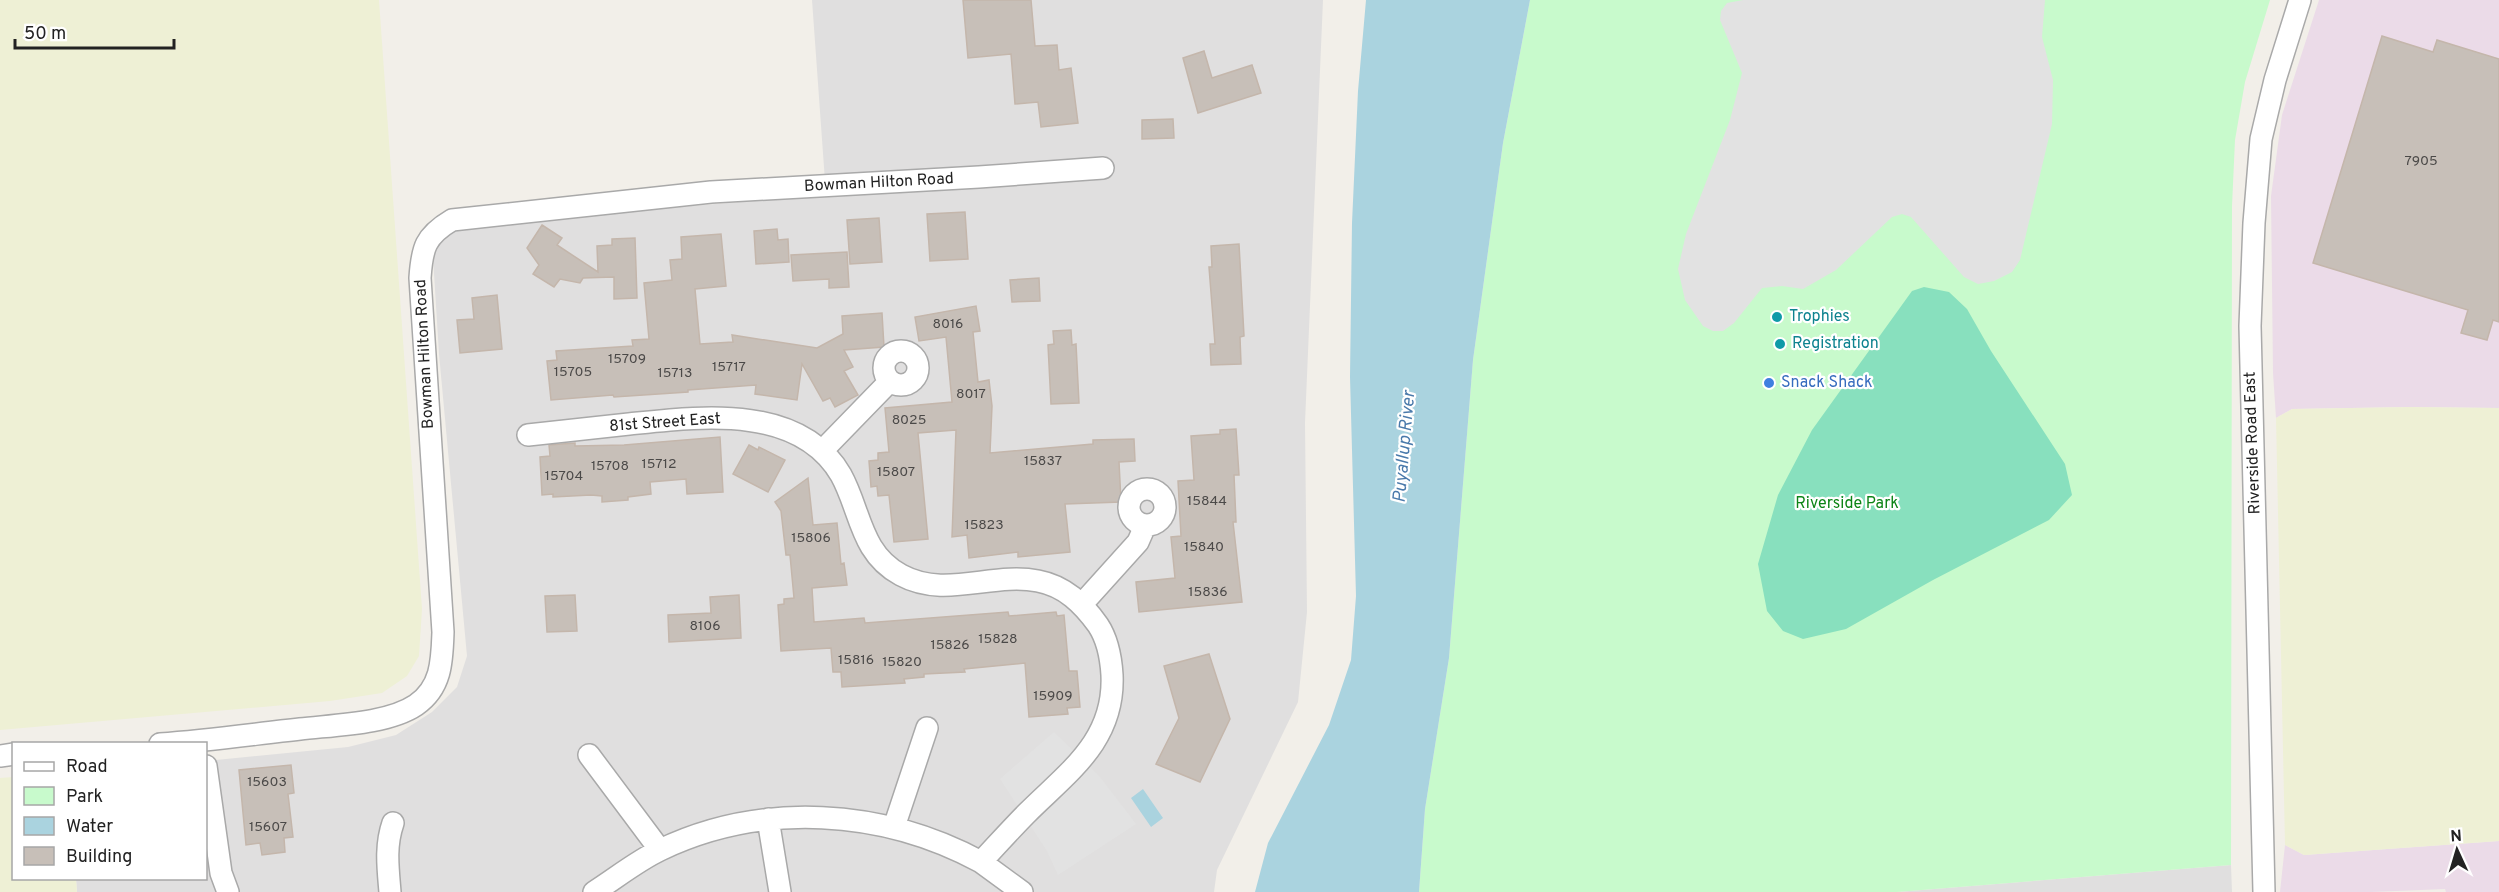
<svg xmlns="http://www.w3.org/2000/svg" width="2499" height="892" font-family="Overpass,sans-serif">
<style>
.residential{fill:#e0dfdf}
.industrial{fill:#ebdbe8}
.farmland{fill:#eef0d5}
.park{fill:#c8facc}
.pitch{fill:#88e0be}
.parking{fill:#e2e2e2}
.water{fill:#aad3df}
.building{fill:#c7bfb8;stroke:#c4b6ab;stroke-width:1.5}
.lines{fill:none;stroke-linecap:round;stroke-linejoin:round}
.minor-casing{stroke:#a9a9a9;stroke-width:24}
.minor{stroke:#fff;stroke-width:21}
.culture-dot{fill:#0f9aa8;stroke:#fff;stroke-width:2}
.shop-dot{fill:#3f7fe0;stroke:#fff;stroke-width:2}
.labels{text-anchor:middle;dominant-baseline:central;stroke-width:4.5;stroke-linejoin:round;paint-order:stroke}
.number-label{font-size:14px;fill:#4b4948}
.street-label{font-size:16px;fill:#222;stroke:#fff}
.culture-label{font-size:16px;fill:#0d838f;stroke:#fff;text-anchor:start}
.shop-label{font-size:16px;fill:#366cbe;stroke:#fff;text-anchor:start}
.park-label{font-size:16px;fill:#0c8416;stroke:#fff}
.water-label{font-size:18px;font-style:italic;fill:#4a7aab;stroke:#fff}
</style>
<rect width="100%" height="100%" fill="#f2efe9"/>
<path class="residential" d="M812,0H1323L1305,423L1307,612L1298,702L1217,870L1214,892H77L76,879L206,878V761L348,747L396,735L432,712L457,687L467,656L439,354L433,257L438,241L456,229L483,223L826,195Z
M2231,865L2232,892H1897Z"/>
<path class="industrial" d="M2319,0H2499V408L2410,407L2292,409L2276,418L2273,373L2271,196L2282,115Z
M2499,841V892H2446L2445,889L2372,892H2280L2285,845L2304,855Z"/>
<path class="farmland" d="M0,0H379L422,609L419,656L407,676L382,693L330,701L0,730Z
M2410,407L2499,408V841L2304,855L2285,845L2276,418L2292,409Z
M13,777L14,878L76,879L77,892H0V778Z"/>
<path class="park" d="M1530,0H2270L2245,82L2235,140L2232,206L2231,865L1897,892H1419L1425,809L1449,658L1473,360L1503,143Z"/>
<path class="pitch" d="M1924,287L1949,292L1967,309L1991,351L2065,464L2072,495L2049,520L1933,580L1846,629L1803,639L1783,631L1767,611L1758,564L1778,495L1812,430L1912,291Z"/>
<path class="parking" d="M1743,0H2045L2042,37L2053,80L2052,124L2020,260L2012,272L1994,281L1978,284L1964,277L1911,217L1902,214L1892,217L1836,270L1803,289L1782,286L1762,288L1734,323L1723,331H1713L1703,326L1685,300L1678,269L1686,234L1730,120L1742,73L1720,20L1721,11L1727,3Z
M1054,732L1100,777L1136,824L1058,875L1047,851L1000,779Z"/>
<path class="water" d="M1366,0H1530L1503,143L1473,360L1449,658L1425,809L1419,892H1255L1268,843L1329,725L1351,660L1356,596L1350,377L1352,223L1358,91Z
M1143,789L1163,818L1151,827L1131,798Z"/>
<path class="building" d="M963,0H1031L1035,46L1057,45L1059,70L1071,68L1078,123L1041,127L1038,102L1015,104L1011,54L968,58Z
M2382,36L2433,52L2437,40L2499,59V322L2493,320L2487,340L2461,333L2468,310L2313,263Z
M1204,51L1212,78L1252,65L1261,93L1198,113L1183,58Z
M1173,119L1174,138L1142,139V120Z
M965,212L968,259L930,261L927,214Z
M879,218L882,262L850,264L847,220Z
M542,225L562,238L557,245L598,272L597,246L612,245V239L635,238L637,298L614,299V277L583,278L580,283L560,279L554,287L533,274L539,265L527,248Z
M777,229L778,240L788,239L789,262L756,264L754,231Z
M721,234L726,286L695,289L700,344L733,342L732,335L817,348L843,334L842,316L882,313L884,347L844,350L853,367L844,371L858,395L835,407L830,398L823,401L802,364L797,400L755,394L756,385L688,390V392L614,397L613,395L551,400L547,361L557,360L556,351L633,346L632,340L649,339L644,283L672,280L670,260L682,259L681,237Z
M1239,244L1244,336L1240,337L1241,364L1211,365L1210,344H1215L1209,267H1212L1211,246Z
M847,252L849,287L829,288V279L793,281L791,255Z
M1039,278L1040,301L1012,302L1010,280Z
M497,295L502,349L460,353L457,320L474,319L472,298Z
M976,306L980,331L973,332L978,382L989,380L992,406L990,453L1093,444V440L1134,439L1135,461L1119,462L1121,502L1065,504L1070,552L1018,557V552L969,558L967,535L952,537L956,430L918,433L928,539L894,542L889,495L878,496L877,486L871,487L869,461L878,460V453L889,452L885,408L952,402L946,337L919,341L915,317Z
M1071,330L1072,345L1076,344L1079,403L1051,404L1048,345L1054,344L1053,331Z
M1236,429L1239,475H1234L1236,522H1233L1242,602L1139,612L1136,582L1175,578L1171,537L1181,536L1178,481L1194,480L1191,436L1220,434V430Z
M720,437L723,492L687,494L686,479L650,482L651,494L628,497V500L602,502V496L591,495L553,497V494L542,495L540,457L550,456L549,445L575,443V446L624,445Z
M749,445L758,450L759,447L785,460L768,492L733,474Z
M808,478L813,525L837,523L841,564L844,563L847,585L812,588L814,622L864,618L865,623L1008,612L1009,616L1056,612L1057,616L1064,615L1069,671H1077L1080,707L1067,708L1068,714L1029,717L1025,663L964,669L965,672L924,674V677L904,679L905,683L842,687L841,672H833L831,648L781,651L778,605L784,604V599L794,598L790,555H786L781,511L775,502Z
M575,595L577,631L547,632L545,596Z
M739,595L741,638L669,642L668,615L711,613L710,597Z
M1209,654L1230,719L1200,782L1156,764L1179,718L1164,666Z
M291,765L294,793L288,794L293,837L284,838L285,852L262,855L260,843L246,845L239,770Z"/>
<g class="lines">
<defs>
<path id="minor" d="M884 368a17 17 0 1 1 34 0a17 17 0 1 1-34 0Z
M528,435C562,431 595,428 629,424C698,417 799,403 841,475C861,511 860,553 901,575C945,599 992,572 1038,581C1065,586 1083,604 1098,625C1108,640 1111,658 1112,675C1115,741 1068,772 1027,813C1011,829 996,846 981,862C883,809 762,801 660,850C637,861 616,878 594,892
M822,451L890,381
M1129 507a18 18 0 1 1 36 0a18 18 0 1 1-36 0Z
M1083,603L1138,542L1145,526
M160,744C207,741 254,734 300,729C334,725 388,724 416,705C442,687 442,660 443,632L420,278C422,248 425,236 452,220L711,192L979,177L1103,168
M589,755L660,850
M0,756L14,754
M206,766L221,873L228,892
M768,819L780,892
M894,827L927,728
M981,862L1022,892
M390,892C388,868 385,846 393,823
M2264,892L2250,326L2254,223L2261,139L2275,80L2300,0"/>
</defs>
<use href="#minor" class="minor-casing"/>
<use href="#minor" class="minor"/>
</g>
<g class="culture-dot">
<circle cx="1777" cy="317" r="6"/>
<circle cx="1780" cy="344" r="6"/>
</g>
<circle class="shop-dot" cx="1769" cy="383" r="6"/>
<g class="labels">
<g class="number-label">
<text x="2421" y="161">7905</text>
<text x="948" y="324">8016</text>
<text x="627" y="359">15709</text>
<text x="729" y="367">15717</text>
<text x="573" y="372">15705</text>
<text x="675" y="373">15713</text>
<text x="971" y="394">8017</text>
<text x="909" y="420">8025</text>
<text x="1043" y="461">15837</text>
<text x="659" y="464">15712</text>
<text x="610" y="466">15708</text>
<text x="896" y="472">15807</text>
<text x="564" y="476">15704</text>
<text x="1207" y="501">15844</text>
<text x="984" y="525">15823</text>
<text x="811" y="538">15806</text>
<text x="1204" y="547">15840</text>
<text x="1208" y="592">15836</text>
<text x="705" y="626">8106</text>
<text x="998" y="639">15828</text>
<text x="950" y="645">15826</text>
<text x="856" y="660">15816</text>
<text x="902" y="662">15820</text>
<text x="1053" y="696">15909</text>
<text x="267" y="782">15603</text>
<text x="268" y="827">15607</text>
</g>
<g class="street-label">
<text transform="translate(879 183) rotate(-3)">Bowman Hilton Road</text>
<text transform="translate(425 354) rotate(-93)">Bowman Hilton Road</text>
<text transform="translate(665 423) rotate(-4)">81st Street East</text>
<text transform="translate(2253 443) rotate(-92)">Riverside Road East</text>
</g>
<g class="culture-label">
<text x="1789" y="317">Trophies</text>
<text x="1792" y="344">Registration</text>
</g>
<g class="shop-label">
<text x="1781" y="383">Snack Shack</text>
</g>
<g class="park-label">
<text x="1847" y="504">Riverside Park</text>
</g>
<g class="water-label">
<text transform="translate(1405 447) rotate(-85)">Puyallup River</text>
</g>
</g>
<rect x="12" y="742" width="195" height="138" fill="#ffffff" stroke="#a7a7a7" stroke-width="1.5"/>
<rect x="24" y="762" width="30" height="9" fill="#ffffff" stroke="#a7a7a7" stroke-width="1.5"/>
<text x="66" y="772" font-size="18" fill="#222222">Road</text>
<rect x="24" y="787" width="30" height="18" fill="#c8facc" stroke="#a7a7a7" stroke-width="1.5"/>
<text x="66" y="802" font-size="18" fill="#222222">Park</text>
<rect x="24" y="817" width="30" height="18" fill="#aad3df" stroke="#a7a7a7" stroke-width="1.5"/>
<text x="66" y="832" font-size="18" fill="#222222">Water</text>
<rect x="24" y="847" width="30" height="18" fill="#c7bfb8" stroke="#a7a7a7" stroke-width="1.5"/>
<text x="66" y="862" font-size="18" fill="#222222">Building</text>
<g transform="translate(2457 850) rotate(356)" stroke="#ffffff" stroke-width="4.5" paint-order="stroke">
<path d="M0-4.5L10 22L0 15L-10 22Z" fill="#222222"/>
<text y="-9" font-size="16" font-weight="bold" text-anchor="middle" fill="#222222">N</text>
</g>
<path d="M15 39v9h159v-9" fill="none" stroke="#222222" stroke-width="3"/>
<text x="24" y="39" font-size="18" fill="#222222" stroke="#ffffff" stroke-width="4.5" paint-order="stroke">50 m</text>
</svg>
